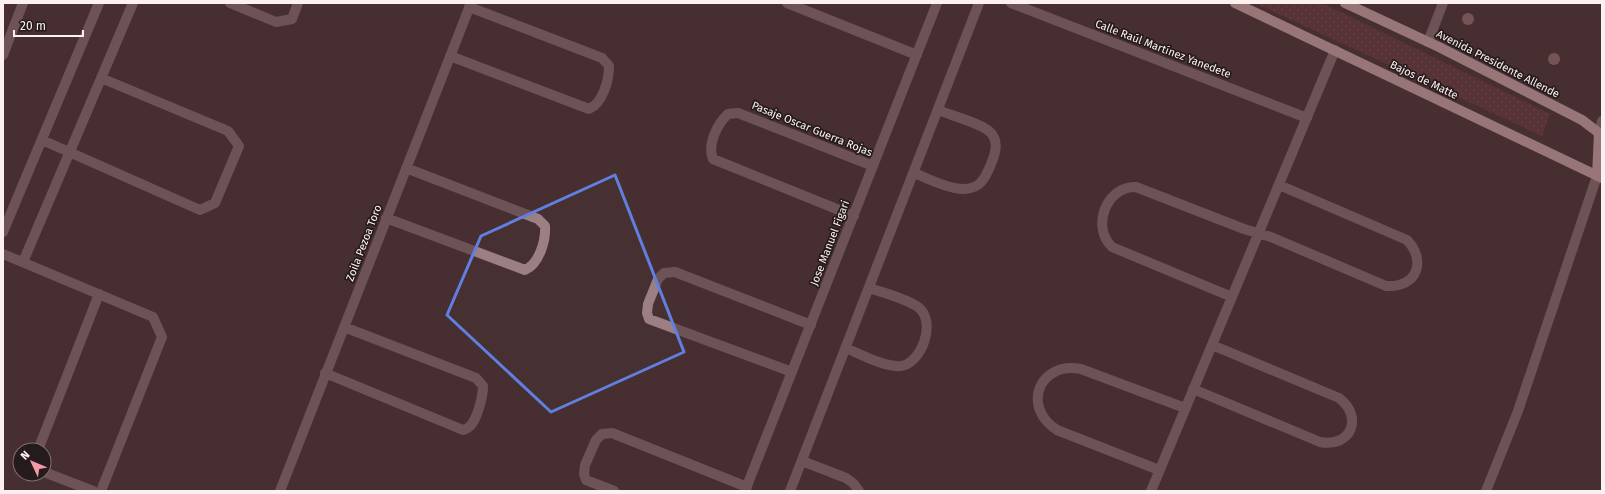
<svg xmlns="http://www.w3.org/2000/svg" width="1605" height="494" font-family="'Fira Sans',sans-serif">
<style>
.grass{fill:url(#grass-dots)}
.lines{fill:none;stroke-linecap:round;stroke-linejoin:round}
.minor{stroke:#9c7f82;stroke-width:10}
.major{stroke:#f9c9ce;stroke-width:10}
.tree{fill:#ac8286}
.marked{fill:none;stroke:#607fe0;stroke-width:3;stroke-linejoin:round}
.labels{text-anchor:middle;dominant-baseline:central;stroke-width:3.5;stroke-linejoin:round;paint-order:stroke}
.street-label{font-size:11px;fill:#fdf0f1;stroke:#261b1c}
</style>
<defs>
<pattern id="grass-dots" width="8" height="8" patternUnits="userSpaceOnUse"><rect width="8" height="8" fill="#6b353d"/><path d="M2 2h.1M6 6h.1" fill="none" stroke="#81535a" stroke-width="1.8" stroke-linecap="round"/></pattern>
</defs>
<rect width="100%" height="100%" fill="#473032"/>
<path class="grass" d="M1255,3H1322L1550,114L1542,136Z"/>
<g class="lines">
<path class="minor" d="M230,3L276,22L292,19L298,3
M787,3L917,55
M1011,3L1307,118
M1428,42L1443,3
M3,55L23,3
M450,56L589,109C603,103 609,80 609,66L602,58L469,7
M1599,133L1602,121
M42,140L200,210L215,203L239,146L228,131L101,78
M914,173C932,180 967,200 982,181C987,175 990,167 993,159C996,150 998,141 991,133C984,124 950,115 938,110
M854,216L713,159C707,145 717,124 728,114L738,113L873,166
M386,218L525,270C539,264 546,241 545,226L538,219L406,168
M3,232L99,3
M3,254L153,317L162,337L101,491
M23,262L133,3
M1232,297L1112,247C1091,227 1106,186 1136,187L1244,229L1271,237L1386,286C1417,288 1427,261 1407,240L1279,185
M846,348C860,354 886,368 901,366C922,363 937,321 918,307C905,298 884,293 869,288
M792,372L649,319L647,313L648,304L658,279L664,273L675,272L811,325
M325,373L463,430C465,429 467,429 469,427C477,421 483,396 483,386L476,378L344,327
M1193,389L1320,442C1351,448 1364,417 1339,398L1212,345
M38,450L99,294
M802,461L846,478L853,483L859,491
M1159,470L1057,430C1021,407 1039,361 1081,369L1185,408
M44,472L93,491
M280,491L471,3
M614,491L586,480L584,474L585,465L596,440L602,434L612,433L747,487
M745,491L937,3
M790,491L979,3
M1151,491L1335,50
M1486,491L1518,411L1597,176"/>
<path class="major" d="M1235,3L1602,178
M1345,3L1439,47L1582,120L1599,133L1597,176"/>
</g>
<g class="tree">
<circle cx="1468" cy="19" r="6"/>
<circle cx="1554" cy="59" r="6"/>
</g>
<path d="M0 0H1605V494H0ZM615,175L684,352L551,412L447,315L481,236Z" fill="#473032" fill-opacity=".55" fill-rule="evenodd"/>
<path class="marked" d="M615,175L684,352L551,412L447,315L481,236Z"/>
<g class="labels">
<g class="street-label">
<text transform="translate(1163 49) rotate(21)">Calle Raúl Martínez Yanedete</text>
<text transform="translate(1498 64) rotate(27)">Avenida Presidente Allende</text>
<text transform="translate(1424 80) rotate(26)">Bajos de Matte</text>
<text transform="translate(812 129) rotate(22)">Pasaje Oscar Guerra Rojas</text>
<text transform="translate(364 243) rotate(-69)">Zoila Pezoa Toro</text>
<text transform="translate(830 243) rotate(-69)">Jose Manuel Figari</text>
</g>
</g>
<rect width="1605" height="494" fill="none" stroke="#fdf0f1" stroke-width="8"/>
<g transform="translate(32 462) rotate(314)"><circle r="19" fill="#261b1c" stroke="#7c7071"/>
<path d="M0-3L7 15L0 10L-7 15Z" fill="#f49aa6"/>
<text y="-6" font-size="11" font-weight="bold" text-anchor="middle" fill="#fdf0f1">N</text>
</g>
<path d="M14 30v6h69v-6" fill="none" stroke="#fdf0f1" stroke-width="2"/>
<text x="20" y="30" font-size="12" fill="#fdf0f1" stroke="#261b1c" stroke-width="3" paint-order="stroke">20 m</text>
</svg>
